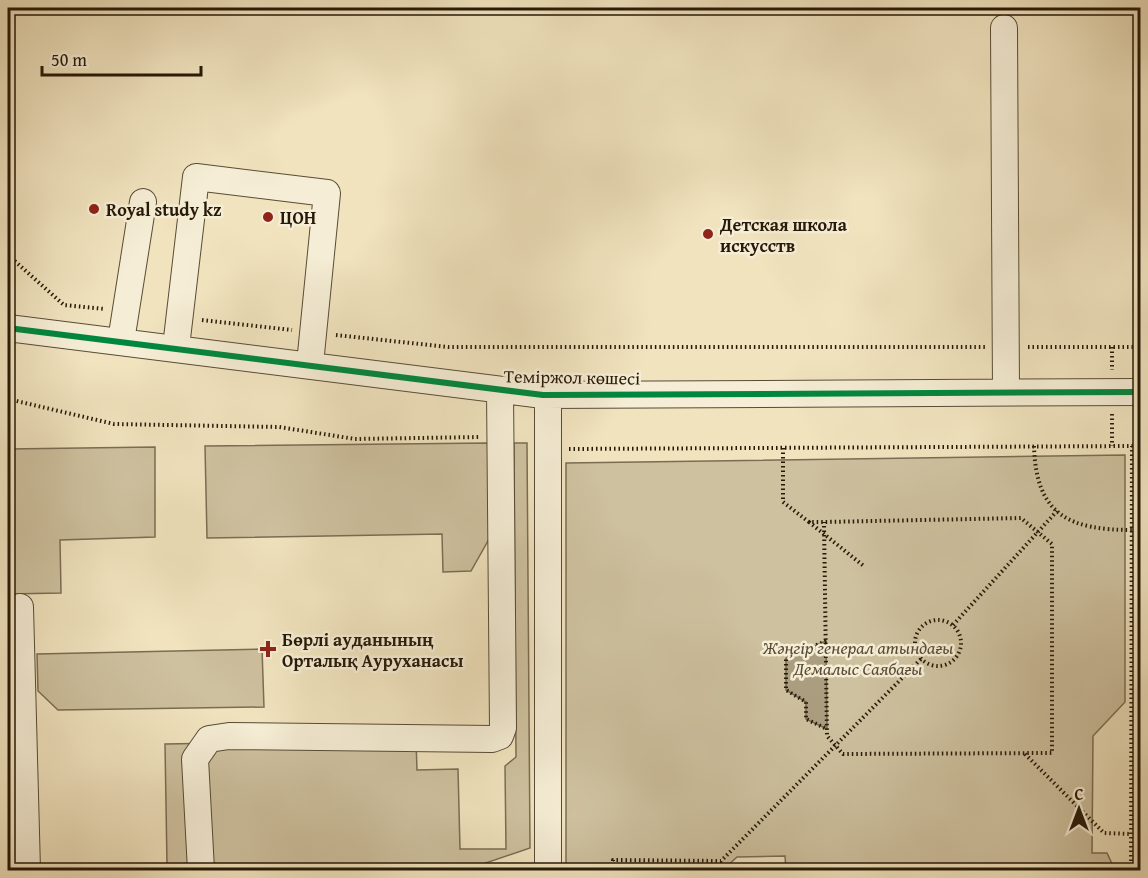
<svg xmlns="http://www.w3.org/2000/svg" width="1148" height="878" font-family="'Gentium Book Plus',serif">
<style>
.green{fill:#cec19f;stroke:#7a6d53;stroke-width:1.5}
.water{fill:#ab9e80;stroke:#766950;stroke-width:1.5}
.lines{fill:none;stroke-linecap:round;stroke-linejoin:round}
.minor-casing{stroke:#584c35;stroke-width:28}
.path{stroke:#261907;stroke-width:4;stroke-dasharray:1.5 3;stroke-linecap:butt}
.minor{stroke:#f5edd5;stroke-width:26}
.cycleway-casing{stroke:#f5edd5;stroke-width:10}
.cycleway{stroke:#00873e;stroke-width:6}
.poi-dot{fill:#8f2418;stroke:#f5edd5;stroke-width:2}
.labels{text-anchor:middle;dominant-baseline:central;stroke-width:5;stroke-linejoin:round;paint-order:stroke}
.poi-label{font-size:18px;font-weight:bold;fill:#261907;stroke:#f5edd5;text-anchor:start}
.street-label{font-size:18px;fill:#261907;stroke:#f5edd5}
.park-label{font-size:18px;font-style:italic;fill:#584b35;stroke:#f5edd5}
</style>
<rect width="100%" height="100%" fill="#f0e3be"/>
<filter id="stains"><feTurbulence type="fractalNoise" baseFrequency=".00333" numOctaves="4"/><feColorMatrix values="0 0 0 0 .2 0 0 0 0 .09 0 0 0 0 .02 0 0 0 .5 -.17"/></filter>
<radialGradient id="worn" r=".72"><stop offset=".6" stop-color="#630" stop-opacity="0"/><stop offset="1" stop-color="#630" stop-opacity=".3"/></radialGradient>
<path class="green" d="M488,443L489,539L471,571L443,572L442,534L207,538L205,446Z
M514,443H527L530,848L465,870H215V863L167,864L165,744L416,740L417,770L458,769L460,849H506L505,766L516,757Z
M155,447V537L60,540L61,593L8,594V449Z
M1125,455V702L1093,736L1092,853H1107L1115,870H786L785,856L737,857L723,870L566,867V463Z
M262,649L264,707L58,710L38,691L37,654Z"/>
<path class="water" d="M826,641L827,729L806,719V702L786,690V658Z"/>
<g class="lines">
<defs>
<path id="minor" d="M1004,28L1006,391
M8,328L543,395L1140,392
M121,341L143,202
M176,347L196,177L327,193L310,364
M548,395V870
M20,607L27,870
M201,870L195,759L209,739L229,736L492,739L500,736L503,728L500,391"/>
</defs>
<use href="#minor" class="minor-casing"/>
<path class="path" d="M8,255L64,305L105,309
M8,261L9,308
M202,320L292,330
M336,335L448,347H985
M1028,347H1140
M1112,347V370
M8,399L114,424L279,427L355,439L480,437
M8,406L12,399L11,351
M1112,414V446
M1034,446C1036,516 1070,530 1133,530
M1132,446L1140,444
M783,448V502L809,522H824L1021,518L1052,544V753L843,754L827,736L824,522
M569,449L1132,446L1131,870
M809,522L865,567
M915 643a23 23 0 1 1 46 0a23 23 0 1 1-46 0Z
M953,625L1057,511
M826,641L786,658V690L806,702V719L827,729
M1025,754L1104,833L1131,834
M613,870V860L721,861L921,659"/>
<use href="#minor" class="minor"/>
<defs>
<path id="cycleway" d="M8,328L543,395L1140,392"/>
</defs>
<use href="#cycleway" class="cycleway-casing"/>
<use href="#cycleway" class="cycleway"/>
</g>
<g class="poi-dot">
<circle cx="94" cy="209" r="6"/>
<circle cx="268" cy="217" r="6"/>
<circle cx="708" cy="234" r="6"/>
<path d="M265 640h6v6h6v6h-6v6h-6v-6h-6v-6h6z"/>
</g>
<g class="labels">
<g class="poi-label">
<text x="106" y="209">Royal study kz</text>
<text x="280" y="217">ЦОН</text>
<text x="720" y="224">Детская школа<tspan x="720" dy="21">искусств</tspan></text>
<text x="282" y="639">Бөрлі ауданының<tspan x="282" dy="21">Орталық Ауруханасы</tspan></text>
</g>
<g class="street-label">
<text transform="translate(572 377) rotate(1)">Теміржол көшесі</text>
</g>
<g class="park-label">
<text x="858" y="647">Жәңгір генерал атындағы<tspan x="858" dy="21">Демалыс Саябағы</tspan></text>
</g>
</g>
<rect width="1148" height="878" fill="none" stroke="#f0e3be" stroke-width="30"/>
<rect x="9" y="9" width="1130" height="860" fill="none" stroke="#261907" stroke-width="3"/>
<rect x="15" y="15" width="1118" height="848" fill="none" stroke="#261907" stroke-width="1.5"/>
<g transform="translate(1079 809)" stroke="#f5edd5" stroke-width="4.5" paint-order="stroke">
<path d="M0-4.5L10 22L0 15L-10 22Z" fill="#261907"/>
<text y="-9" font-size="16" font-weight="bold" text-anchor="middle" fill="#261907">С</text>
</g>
<path d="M42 66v9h159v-9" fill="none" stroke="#261907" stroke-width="3"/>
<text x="51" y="66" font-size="18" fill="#261907" stroke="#f5edd5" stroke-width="4.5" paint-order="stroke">50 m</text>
<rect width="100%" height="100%" filter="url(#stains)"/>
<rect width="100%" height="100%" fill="url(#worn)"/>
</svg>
